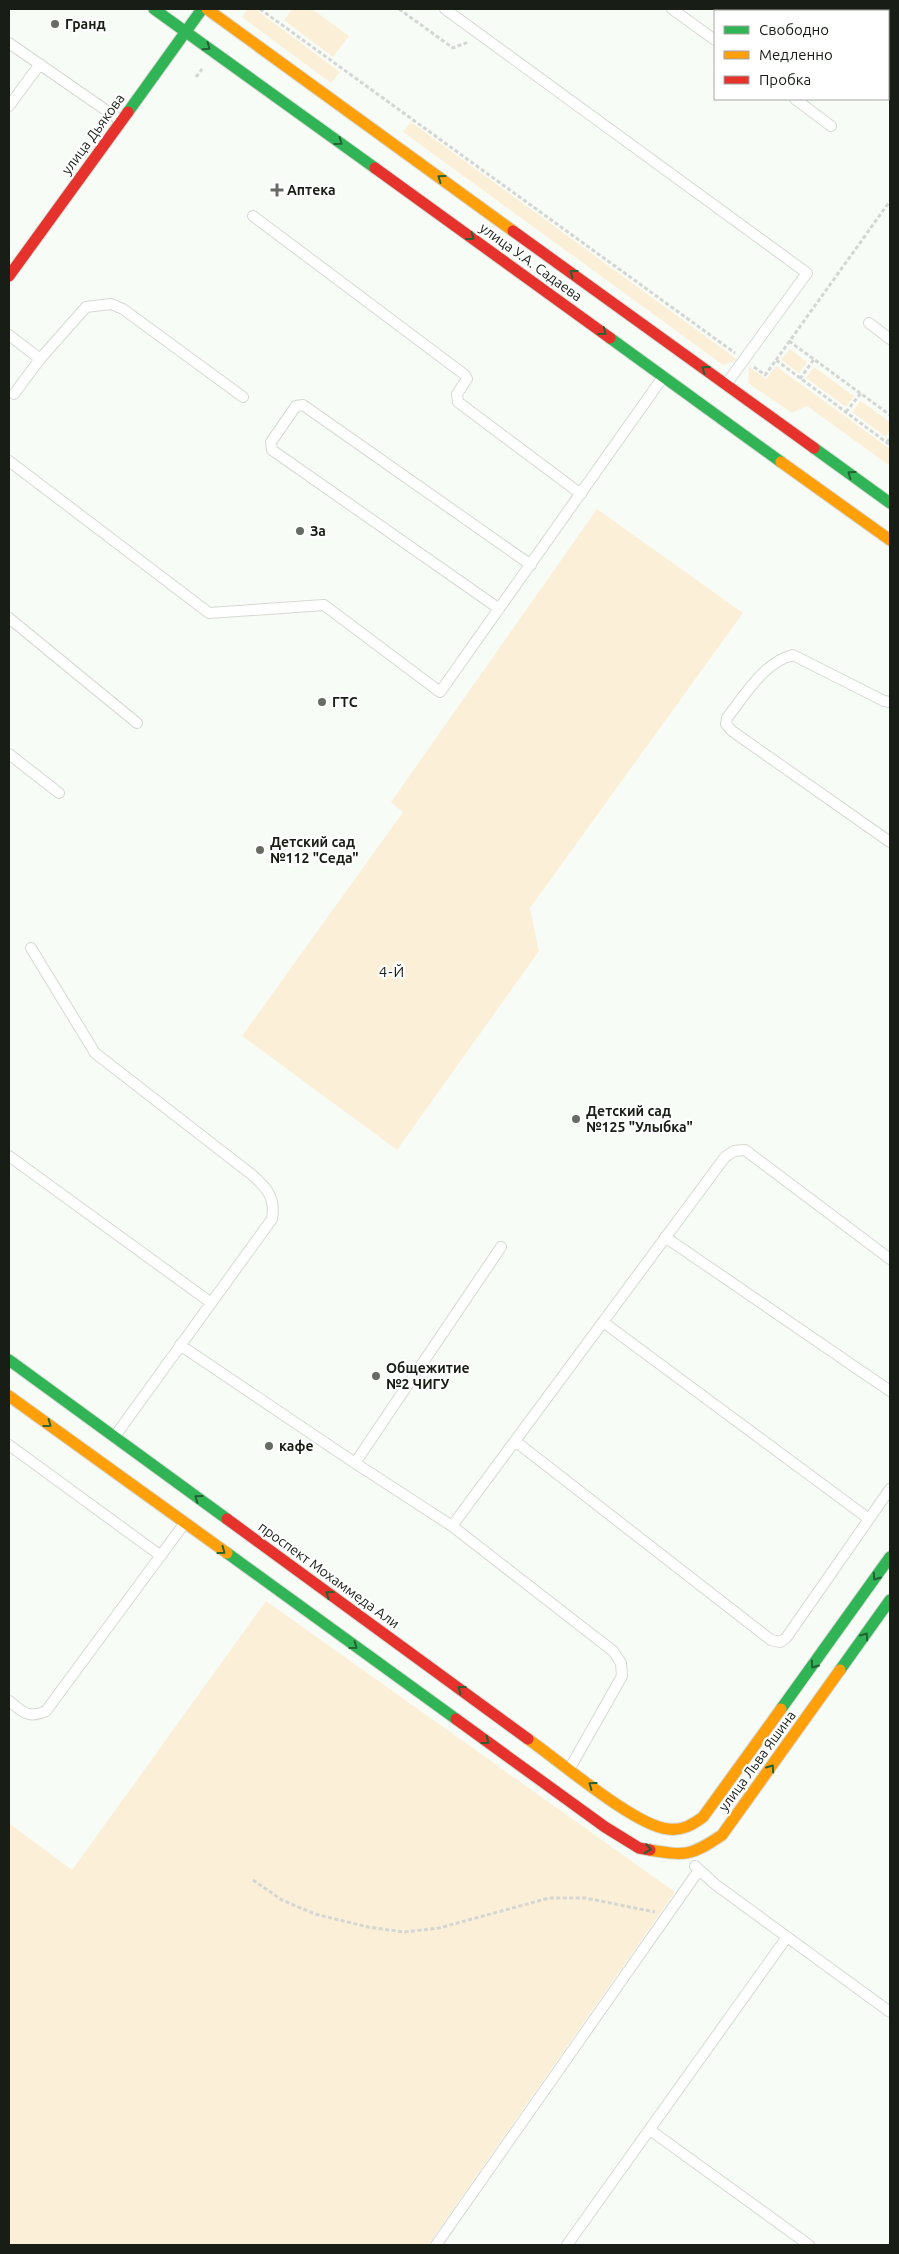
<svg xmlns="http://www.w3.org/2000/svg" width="899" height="2254" font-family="Ubuntu,sans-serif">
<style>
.green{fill:#fcefd8}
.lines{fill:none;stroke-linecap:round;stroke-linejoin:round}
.lane-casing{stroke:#d5dad3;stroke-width:12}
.fast-casing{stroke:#d5dad3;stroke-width:13}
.slow-casing{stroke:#d5dad3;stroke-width:13}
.jam-casing{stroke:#d5dad3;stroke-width:13}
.path{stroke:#d4d6d3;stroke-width:3;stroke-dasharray:4 2.5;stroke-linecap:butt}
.lane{stroke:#fefffe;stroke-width:10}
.fast{stroke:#30b455;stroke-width:11}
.slow{stroke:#ff9f0a;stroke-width:11}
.jam{stroke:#e5322d;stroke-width:11}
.oneway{stroke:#236232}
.poi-dot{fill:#666c64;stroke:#fff;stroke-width:2}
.labels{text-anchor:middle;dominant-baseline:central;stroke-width:4.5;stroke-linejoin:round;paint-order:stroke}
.poi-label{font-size:14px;font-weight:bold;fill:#181e15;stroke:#fff;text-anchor:start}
.street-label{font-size:14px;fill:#181e15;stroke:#fff}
.neighbourhood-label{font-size:15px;letter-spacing:1px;fill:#181e15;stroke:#fff}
</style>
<rect width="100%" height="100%" fill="#f8fcf7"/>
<path class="green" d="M255,9L340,72L331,83L242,17L247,10Z
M292,9H312L349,36L333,57L284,20Z
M411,122L738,360L723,365L403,132Z
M790,349L807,362L799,373L781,360Z
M776,366L890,449V466L807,406L792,413L748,383L749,367L766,379Z
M814,367L854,396L846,407L806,378Z
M861,401L890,422V430L886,437L852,412Z
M597,509L743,613L530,908L539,951L397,1150L242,1036L403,812L391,802Z
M266,1601L675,1892L428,2245H9V1823L72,1870Z"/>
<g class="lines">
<defs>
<path id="lane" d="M445,9L807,273L727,383
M672,9L715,40
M9,43L120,120
M795,99L831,126
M9,106L40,64
M253,216L465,375L467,379L457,394L458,402L581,494
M869,323L890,339
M9,335L40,359
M14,394L40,359L86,307L111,304L123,309L243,397
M9,461L209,613L324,605L440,692L663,377
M498,608L272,450L271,442L296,406L303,405L531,565
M9,618L137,723
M890,702L884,701L793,655C764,662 745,695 727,718L726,724L732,731L890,842
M9,754L59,793
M31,948L95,1053L251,1174C266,1187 276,1197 272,1219L115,1436
M9,1156L210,1302
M665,1237L890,1391
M603,1322L869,1519
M180,1345L355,1463
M515,1441L771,1640L780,1642L786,1638L890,1489
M9,1445L161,1556
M452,1526L355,1463L501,1247
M9,1701C23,1712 28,1719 46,1711L184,1524
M570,1768L622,1676L621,1663L613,1651L452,1526L725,1157L734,1151L745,1150L890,1259
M695,1866L716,1885L890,2012
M650,2130L809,2245
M436,2245L699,1870
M567,2245L787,1937"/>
<path id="fast" d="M154,9L375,168
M128,112L202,9
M610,338L781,462
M814,448L890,503
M9,1360L227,1519
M227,1553L456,1719
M840,1670L890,1600
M781,1709L890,1557"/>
<path id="slow" d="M207,9L513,231
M781,462L890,540
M9,1396L227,1553
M528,1739C558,1760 635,1826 668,1829C682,1831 692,1825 703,1817L781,1709
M650,1850C686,1856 691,1856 722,1835L840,1670"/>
<path id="jam" d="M375,168L610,338
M513,231L814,448
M9,276L128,112
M227,1519L528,1739
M456,1719L605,1827L639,1848L650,1850"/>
</defs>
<use href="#lane" class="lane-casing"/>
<use href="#fast" class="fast-casing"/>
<use href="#slow" class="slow-casing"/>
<use href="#jam" class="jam-casing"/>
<path class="path" d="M260,9L735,353
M399,9L453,48L468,42
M196,77L202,69
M789,341L890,415
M776,360L890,201
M754,367L765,375L776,360L890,445
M800,379L814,359
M846,412L861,393
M887,442L890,438
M253,1880L282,1900L315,1914L368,1927L404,1932L439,1928L549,1898H585L655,1912"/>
<use href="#lane" class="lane"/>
<use href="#fast" class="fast"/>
<use href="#slow" class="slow"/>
<use href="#jam" class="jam"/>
</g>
<defs><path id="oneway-chevron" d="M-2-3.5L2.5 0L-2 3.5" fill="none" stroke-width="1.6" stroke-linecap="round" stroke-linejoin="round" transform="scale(1.25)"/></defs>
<g class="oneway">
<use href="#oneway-chevron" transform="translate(207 47) rotate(35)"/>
<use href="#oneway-chevron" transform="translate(339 142) rotate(36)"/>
<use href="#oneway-chevron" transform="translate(441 178) rotate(-144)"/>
<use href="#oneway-chevron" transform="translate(471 237) rotate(36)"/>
<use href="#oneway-chevron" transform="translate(573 273) rotate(-144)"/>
<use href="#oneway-chevron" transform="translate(603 332) rotate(36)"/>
<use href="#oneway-chevron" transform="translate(705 369) rotate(-144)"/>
<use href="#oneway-chevron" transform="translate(851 474) rotate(-144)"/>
<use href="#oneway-chevron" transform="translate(48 1424) rotate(36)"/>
<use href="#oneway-chevron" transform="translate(198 1498) rotate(-144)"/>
<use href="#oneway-chevron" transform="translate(222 1551) rotate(36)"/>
<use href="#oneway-chevron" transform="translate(876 1577) rotate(125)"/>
<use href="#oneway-chevron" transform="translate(329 1594) rotate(-144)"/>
<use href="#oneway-chevron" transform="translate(865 1636) rotate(-55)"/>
<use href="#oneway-chevron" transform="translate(354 1646) rotate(36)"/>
<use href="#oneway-chevron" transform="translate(814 1665) rotate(125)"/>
<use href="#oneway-chevron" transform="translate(461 1689) rotate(-144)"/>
<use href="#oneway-chevron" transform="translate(486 1741) rotate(36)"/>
<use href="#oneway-chevron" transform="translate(771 1768) rotate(-55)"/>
<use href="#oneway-chevron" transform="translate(592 1785) rotate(-144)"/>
<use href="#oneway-chevron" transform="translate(648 1849) rotate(9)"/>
</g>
<g class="poi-dot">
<circle cx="55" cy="24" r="5"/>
<path d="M274.5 182.5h5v5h5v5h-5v5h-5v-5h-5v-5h5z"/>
<circle cx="300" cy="531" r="5"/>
<circle cx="322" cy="702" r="5"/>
<circle cx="260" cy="850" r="5"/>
<circle cx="576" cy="1119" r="5"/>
<circle cx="376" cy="1376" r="5"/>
<circle cx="269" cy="1446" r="5"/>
</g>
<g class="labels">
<g class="poi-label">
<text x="65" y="24">Гранд</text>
<text x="287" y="190">Аптека</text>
<text x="310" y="531">За</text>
<text x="332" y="702">ГТС</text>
<text x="270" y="842">Детский сад<tspan x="270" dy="16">№112 "Седа"</tspan></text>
<text x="586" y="1111">Детский сад<tspan x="586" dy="16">№125 "Улыбка"</tspan></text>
<text x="386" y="1368">Общежитие<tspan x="386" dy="16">№2 ЧИГУ</tspan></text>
<text x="279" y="1446">кафе</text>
</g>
<g class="street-label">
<text transform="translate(93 134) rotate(-54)">улица Дьякова</text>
<text transform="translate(531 262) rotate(36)">улица У.А. Садаева</text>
<text transform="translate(329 1575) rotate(36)">проспект Мохаммеда Али</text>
<text transform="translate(757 1761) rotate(-54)">улица Льва Яшина</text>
</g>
<g class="neighbourhood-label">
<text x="392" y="971">4-Й</text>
</g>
</g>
<rect width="899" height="2254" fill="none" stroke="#181e15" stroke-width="20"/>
<rect x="714" y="10" width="175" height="90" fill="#ffffff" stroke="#a3a5a1"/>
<rect x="724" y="26" width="25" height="8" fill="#30b455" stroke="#a3a5a1"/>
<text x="759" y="35" font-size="15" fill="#181e15">Свободно</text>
<rect x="724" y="51" width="25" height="8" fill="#ff9f0a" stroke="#a3a5a1"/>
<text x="759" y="60" font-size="15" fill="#181e15">Медленно</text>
<rect x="724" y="76" width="25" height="8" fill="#e5322d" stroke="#a3a5a1"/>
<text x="759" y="85" font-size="15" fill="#181e15">Пробка</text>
</svg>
